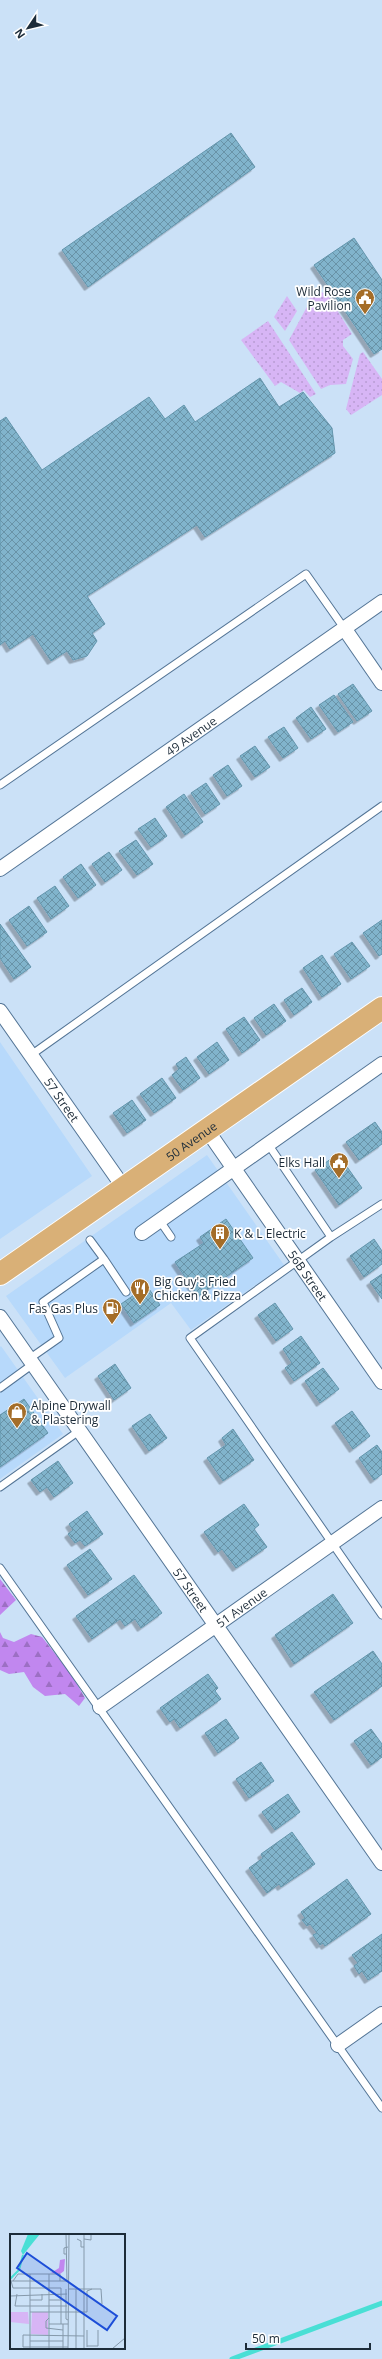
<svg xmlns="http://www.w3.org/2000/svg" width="382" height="2359" font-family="'Open Sans',sans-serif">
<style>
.built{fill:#b7d9fb}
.grass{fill:url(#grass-dots)}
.forest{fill:url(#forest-firs)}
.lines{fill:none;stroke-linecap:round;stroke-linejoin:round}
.stream{stroke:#49dfd5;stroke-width:5}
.building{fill:url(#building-cross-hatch);stroke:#6395ac;filter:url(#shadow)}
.service-casing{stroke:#547596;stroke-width:9}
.minor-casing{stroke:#547596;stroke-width:16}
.primary-casing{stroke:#fff;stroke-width:24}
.service{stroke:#fff;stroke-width:7}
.minor{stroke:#fff;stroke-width:14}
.primary{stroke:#d9b077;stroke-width:22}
.labels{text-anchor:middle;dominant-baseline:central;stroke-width:3.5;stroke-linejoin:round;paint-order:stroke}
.poi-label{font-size:12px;fill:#1d2c39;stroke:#fff;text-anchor:end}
.street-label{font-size:12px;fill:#1d2c39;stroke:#fff}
.inset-river{fill:none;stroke:#49dfd5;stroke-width:2}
.inset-road{fill:none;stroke:#8599ab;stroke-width:1}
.view{fill:#1d4ed8;fill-opacity:0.15;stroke:#1d4ed8;stroke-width:2}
.inset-edge{fill:none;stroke:#1d2c39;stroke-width:2}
</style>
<defs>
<pattern id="grass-dots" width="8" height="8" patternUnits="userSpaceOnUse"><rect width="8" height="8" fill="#d7b5f5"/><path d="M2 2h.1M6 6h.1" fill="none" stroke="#b89cd3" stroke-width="1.8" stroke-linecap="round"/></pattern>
<pattern id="forest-firs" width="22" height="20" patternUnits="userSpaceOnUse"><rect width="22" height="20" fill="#c187ef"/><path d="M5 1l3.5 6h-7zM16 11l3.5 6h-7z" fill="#9c6fc3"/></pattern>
<pattern id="building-cross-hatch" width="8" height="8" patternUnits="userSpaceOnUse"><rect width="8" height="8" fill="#81b4cc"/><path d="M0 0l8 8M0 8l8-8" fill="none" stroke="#6993a7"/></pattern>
<filter id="shadow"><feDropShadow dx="-3.5" dy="3.5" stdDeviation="0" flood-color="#0004"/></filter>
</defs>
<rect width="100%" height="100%" fill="#cbe1f7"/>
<path class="built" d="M0,1042L92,1176L0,1239Z
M207,1155L284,1265L191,1330L171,1303L65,1378L6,1296Z
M1,1346L63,1434L0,1479V1347Z"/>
<path class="grass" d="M318,291L327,294L352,334L343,340V346L353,359L346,384L330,385L321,389L289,340L309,303L308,300Z
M287,296L297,311L285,331L274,317Z
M268,321L316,394L310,397L304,390L300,393L281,382L275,386L241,340Z
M363,352L382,379V395L351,415L346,409L360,354Z"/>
<path class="forest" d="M0,1579L16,1600L0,1615Z
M0,1632L3,1638L14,1642L31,1634L42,1637L71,1674L85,1698L79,1706L65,1694L45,1696L33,1687L24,1672L9,1674L0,1670Z"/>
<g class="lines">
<path class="stream" d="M232,2359L382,2303"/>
</g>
<path class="building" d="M231,133L255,167L88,287L62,250Z
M354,238L382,280V349L374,354L314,265Z
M260,378L279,407L303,392L332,428L335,453L205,537L197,525L87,596L105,624L92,633L97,641L87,656L73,660L67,651L51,661L33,634L10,649L5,641L0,645V421L6,417L42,470L149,397L165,419L184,405L195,422Z
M353,684L372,711L357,721L338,694Z
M334,695L353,722L338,732L319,705Z
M311,707L326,729L311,739L296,718Z
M284,727L298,748L283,758L268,737Z
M255,746L270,767L255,777L240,756Z
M228,765L242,786L227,796L213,775Z
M206,783L220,804L205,814L191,793Z
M184,794L203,822L185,835L166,807Z
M155,818L167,836L151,847L138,829Z
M136,840L153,864L137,875L119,851Z
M109,852L122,870L105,882L92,864Z
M81,864L96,885L78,898L63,877Z
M55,886L69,906L51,919L37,898Z
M29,906L47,932L27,946L9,920Z
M382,920V954L379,956L363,933Z
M0,924L31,967L14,979L0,958Z
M352,942L370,966L351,979L334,954Z
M322,955L341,984L322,997L303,968Z
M302,988L312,1002L294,1015L284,1000Z
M274,1004L286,1021L266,1035L254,1018Z
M244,1017L260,1040L242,1053L226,1029Z
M217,1042L229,1060L209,1074L197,1057Z
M186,1057L200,1078L183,1090L172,1075L179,1069L176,1064Z
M162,1078L176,1098L154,1113L140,1094Z
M132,1100L146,1120L127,1133L113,1113Z
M375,1122L382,1132V1144L359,1160L346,1142Z
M338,1154L362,1188L339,1205L315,1170Z
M226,1219L253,1258L198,1296L175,1262L204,1243L200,1237Z
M374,1239L382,1251V1264L364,1277L350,1256Z
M382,1274V1299L370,1282Z
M147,1286L160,1305L134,1323L121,1304Z
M275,1303L293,1329L276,1341L258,1315Z
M301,1336L320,1363L294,1381L285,1368L292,1363L283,1349Z
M115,1364L131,1388L114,1400L98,1376Z
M323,1368L339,1389L320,1403L305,1381Z
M24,1399L48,1433L0,1467V1415Z
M352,1411L370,1436L353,1449L335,1423Z
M150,1414L167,1438L149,1451L132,1426Z
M233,1429L254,1460L223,1481L207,1458L226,1445L222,1438Z
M377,1445L382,1452V1474L374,1480L359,1458Z
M58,1461L73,1483L54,1497L47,1487L40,1492L31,1480Z
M244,1504L259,1525L254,1529L267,1547L236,1568L222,1549L218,1552L204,1532Z
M87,1511L103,1534L85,1546L80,1540L75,1543L68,1534L73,1530L69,1524Z
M90,1549L112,1579L88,1595L67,1565Z
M134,1575L162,1613L141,1628L135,1619L125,1626L120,1619L92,1639L76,1616Z
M333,1594L353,1623L294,1664L275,1635Z
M373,1651L382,1664V1686L334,1720L314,1692Z
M208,1674L218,1688L215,1691L221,1699L180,1728L174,1719L170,1722L160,1708Z
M226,1719L239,1738L218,1753L205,1733Z
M371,1729L382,1744V1757L371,1765L354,1741Z
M261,1762L274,1781L249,1798L236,1779Z
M288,1794L300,1812L275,1830L262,1812Z
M292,1832L315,1864L281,1887L279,1884L267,1893L249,1868L263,1858L261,1854Z
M347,1879L371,1914L325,1946L323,1943L320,1945L313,1935L317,1933L310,1924L307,1926L302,1920L305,1918L301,1912Z
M382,1934V1971L368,1980L362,1971L359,1974L354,1966L358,1963L352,1955Z"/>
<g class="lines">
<defs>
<path id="service" d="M0,785L306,574L344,628
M31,1055L382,806
M268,1144L331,1237
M382,1204L331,1237L190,1338L382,1615
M160,1221L171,1237
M90,1240L104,1259
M29,1359L59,1338L43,1302L104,1259L126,1292
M0,1388L33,1364
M0,1487L79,1431
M0,1568L382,2108"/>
<g id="minor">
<path d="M344,628L382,683"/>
<path id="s1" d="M0,869L382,602"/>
<path id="s2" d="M0,1011L124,1188"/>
<path id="s3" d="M207,1130L382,1382"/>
<path d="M142,1233L382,1064"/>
<path id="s4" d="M0,1317L382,1863"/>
<path id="s5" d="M100,1707L382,1508"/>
<path d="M338,2045L382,2014"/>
</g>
<g id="primary">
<path id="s6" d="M0,1274L382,1008"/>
</g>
</defs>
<use href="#service" class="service-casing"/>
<use href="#minor" class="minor-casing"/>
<use href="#primary" class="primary-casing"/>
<use href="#service" class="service"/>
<use href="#minor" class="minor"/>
<use href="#primary" class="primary"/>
</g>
<defs>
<symbol id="civic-pin" viewBox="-11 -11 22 30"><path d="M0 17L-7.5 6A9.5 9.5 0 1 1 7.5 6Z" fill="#a46d28" stroke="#fff"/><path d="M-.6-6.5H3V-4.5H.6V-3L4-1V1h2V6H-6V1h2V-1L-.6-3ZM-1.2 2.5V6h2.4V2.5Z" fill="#fff"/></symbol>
<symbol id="building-pin" viewBox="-11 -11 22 30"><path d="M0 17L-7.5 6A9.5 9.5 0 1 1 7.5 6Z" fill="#a46d28" stroke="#fff"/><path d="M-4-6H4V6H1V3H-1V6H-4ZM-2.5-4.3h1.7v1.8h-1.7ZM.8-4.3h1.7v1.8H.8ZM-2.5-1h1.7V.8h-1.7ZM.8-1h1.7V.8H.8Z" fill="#fff"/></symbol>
<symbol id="restaurant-pin" viewBox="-11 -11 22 30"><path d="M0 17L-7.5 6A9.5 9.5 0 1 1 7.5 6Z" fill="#a46d28" stroke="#fff"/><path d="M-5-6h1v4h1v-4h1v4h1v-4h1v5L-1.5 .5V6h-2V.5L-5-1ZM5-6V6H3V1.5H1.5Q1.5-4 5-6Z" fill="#fff"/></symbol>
<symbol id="fuel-pin" viewBox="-11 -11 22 30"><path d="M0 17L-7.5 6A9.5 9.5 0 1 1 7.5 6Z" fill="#a46d28" stroke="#fff"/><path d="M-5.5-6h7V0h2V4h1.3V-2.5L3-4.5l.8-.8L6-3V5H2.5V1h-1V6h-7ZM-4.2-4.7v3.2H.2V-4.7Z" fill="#fff"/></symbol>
<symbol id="shop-pin" viewBox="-11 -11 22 30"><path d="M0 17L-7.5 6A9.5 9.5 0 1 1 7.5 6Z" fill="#a46d28" stroke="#fff"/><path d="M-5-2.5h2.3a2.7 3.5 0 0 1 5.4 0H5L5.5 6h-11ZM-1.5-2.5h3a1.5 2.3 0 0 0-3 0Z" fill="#fff"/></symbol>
</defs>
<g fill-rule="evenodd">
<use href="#civic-pin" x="354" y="287" width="22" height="30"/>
<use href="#civic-pin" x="328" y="1151" width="22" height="30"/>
<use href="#building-pin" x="209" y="1222" width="22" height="30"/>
<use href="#restaurant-pin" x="129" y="1277" width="22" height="30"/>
<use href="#fuel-pin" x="101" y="1297" width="22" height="30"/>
<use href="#shop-pin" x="6" y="1401" width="22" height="30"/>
</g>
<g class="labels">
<g class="poi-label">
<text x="351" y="291">Wild Rose<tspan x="351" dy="14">Pavilion</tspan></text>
<text x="325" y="1162">Elks Hall</text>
<text x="234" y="1233" text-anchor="start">K &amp; L Electric</text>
<text x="154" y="1281" text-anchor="start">Big Guy's Fried<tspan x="154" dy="14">Chicken &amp; Pizza</tspan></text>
<text x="98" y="1308">Fas Gas Plus</text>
<text x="31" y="1405" text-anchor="start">Alpine Drywall<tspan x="31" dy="14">&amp; Plastering</tspan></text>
</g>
<g class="street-label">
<text stroke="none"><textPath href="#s1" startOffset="233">49 Avenue</textPath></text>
<text stroke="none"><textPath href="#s2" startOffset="108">57 Street</textPath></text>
<text stroke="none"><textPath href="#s6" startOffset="233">50 Avenue</textPath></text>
<text stroke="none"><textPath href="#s3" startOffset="177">56B Street</textPath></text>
<text stroke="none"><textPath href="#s4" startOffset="333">57 Street</textPath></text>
<text stroke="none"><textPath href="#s5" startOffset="173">51 Avenue</textPath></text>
</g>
</g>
<g transform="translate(10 2234)">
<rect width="115" height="115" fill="#cbe1f7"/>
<path d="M55,25L54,37L50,40L41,39L49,34L50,26Z" fill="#c187ef"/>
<path d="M0,78H18L19,90L0,88ZM22,78H38V101L21,100Z" fill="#d7b5f5"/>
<path d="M18,0H30L13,21L11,17Z" fill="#49dfd5"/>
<path class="inset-river" d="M0,45L9,36L13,21"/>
<path class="inset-road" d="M56,0L57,47M67,5L71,7V13H74M74,5L81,6V0M56,20H54V14L58,13M20,40V115M39,40V115M1,47L3,54H51V66H39M1,47H59M3,47L8,40H50V47M56,55V78H77V57L82,55M58,55H91L92,70M7,60L5,72H57M0,62L57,60M20,66H32V60M51,66V90M20,78H56V85L58,86M39,84L36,87V94L53,96M39,90H58M53,90V115M20,107H53M77,112H88V96M58,113H13V101L74,102M77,113V96M58,115L59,0M66,115V55M74,115V0M102,115L115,104"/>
<path class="view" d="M17,19L107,82L97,96L7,34Z"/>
<rect width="115" height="115" class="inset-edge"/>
</g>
<g transform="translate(28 28) rotate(235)" stroke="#ffffff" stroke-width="3" paint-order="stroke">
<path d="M0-3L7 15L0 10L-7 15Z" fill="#1d2c39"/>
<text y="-6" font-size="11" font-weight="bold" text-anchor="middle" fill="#1d2c39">N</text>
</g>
<path d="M246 2343v6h124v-6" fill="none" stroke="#1d2c39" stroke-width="2"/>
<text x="252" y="2343" font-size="12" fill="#1d2c39" stroke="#ffffff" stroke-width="3" paint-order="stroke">50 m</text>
</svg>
